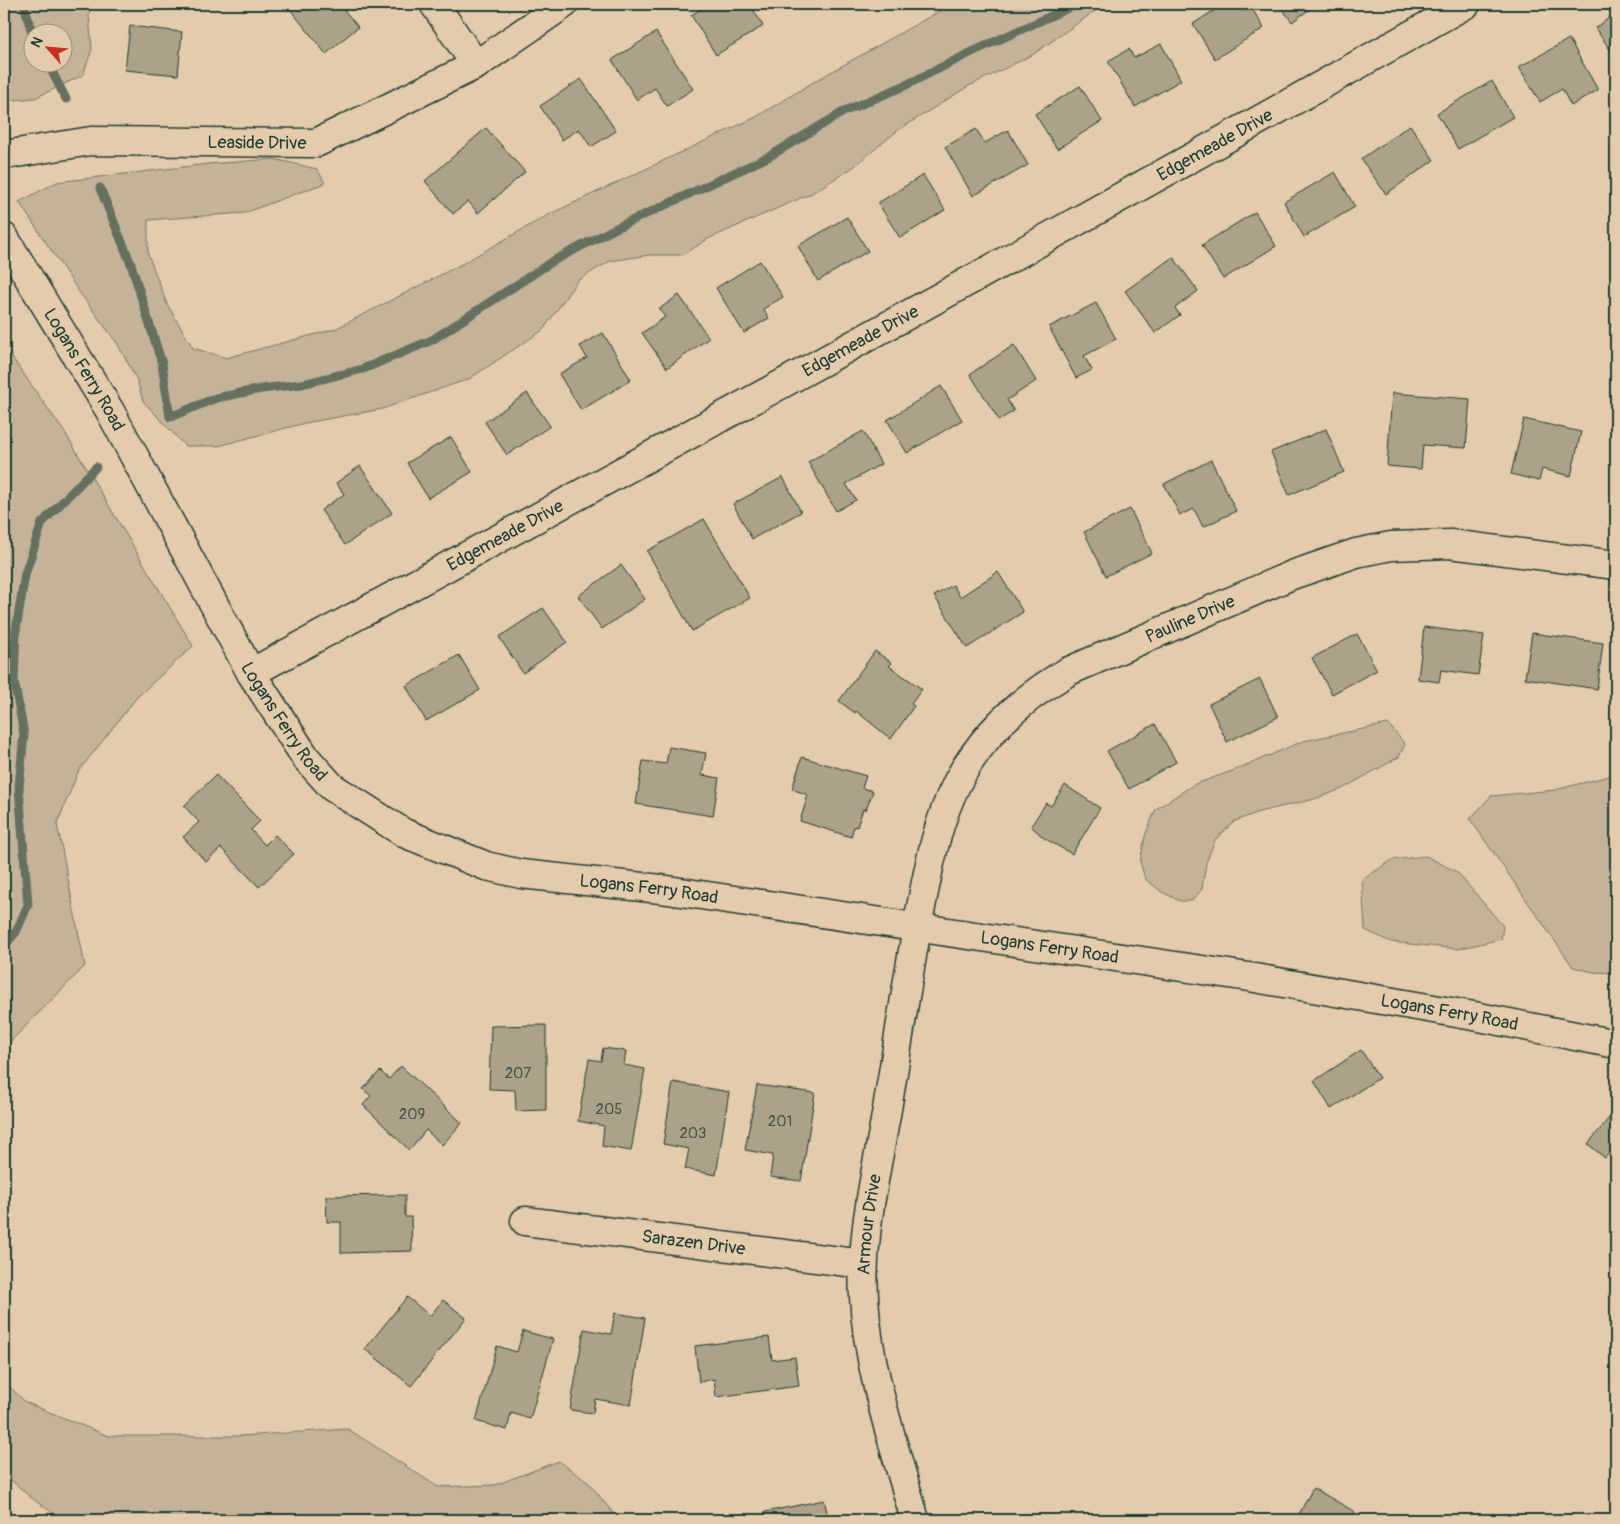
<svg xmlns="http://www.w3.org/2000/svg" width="1620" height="1524" font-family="Pangolin,sans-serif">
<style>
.green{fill:#c4b399;stroke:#727866;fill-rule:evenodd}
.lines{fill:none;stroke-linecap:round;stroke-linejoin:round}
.stream{stroke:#656f5f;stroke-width:9}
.building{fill:#aba289;stroke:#1f3d34}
.minor-casing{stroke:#1f3d34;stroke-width:31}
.minor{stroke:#e4cbac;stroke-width:28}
.labels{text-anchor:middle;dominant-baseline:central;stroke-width:4;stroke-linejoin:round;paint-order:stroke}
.number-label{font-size:15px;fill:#425649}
.street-label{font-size:18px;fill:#1f3d34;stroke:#e4cbac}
</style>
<rect width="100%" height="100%" fill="#e4cbac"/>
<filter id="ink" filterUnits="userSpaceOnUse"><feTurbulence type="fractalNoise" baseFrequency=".02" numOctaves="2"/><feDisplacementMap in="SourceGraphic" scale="10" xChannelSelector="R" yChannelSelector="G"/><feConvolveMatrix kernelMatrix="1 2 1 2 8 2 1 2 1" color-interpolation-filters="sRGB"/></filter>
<g filter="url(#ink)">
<path class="green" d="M4,4H91L89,16L92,49L83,75L35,98L4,101ZM32,32H62V62H32Z
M952,4H1105L1032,55L967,87L897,131L852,168L812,193L708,239L682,255H650L610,261L577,281L543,330L469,379L382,409L305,423L218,446H185L143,401L137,380L117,343L77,289L19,202L57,182L208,164L274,159L317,169L325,183L244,213L148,220V254L167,304L193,348L226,358L335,329L458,266L548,215L756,117L817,80Z
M4,346L67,436L193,646L137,697L78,772L57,824L85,966L4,1048Z
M1388,724L1405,744L1399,757L1342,789L1315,799L1259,812L1235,821L1215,840L1206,863L1202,889L1192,901H1180L1162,892L1145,879L1140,861L1146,833L1156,809L1193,785L1243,767L1303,741Z
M1613,775L1616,776V973L1593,972L1573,967L1470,819L1491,796L1555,790Z
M1426,856L1457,872L1503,926L1501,939L1458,949L1391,942L1365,930L1362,880L1392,860Z
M4,1381L25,1402L108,1436H240L348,1429L438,1487L495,1485L559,1461L589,1483L617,1518H646L649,1520H64L34,1500L4,1474Z"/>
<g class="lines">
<path class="stream" d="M24,4L32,33
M47,62L66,99
M100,188L131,264L162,364L170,417L216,398L261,389L302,384L363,369L432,340L553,261L616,228L770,156L845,111L906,85L974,51L1077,4
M4,946L16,932L28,905L19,788L24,734L14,681L16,630L25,574L42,523L96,467"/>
</g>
<path class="building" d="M296,4H339L358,27L326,54L290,9Z
M710,4H750L763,26L716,55L691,15Z
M1224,4H1249L1264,28L1215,59L1193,24Z
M1279,4H1317L1292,22Z
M1616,13V58L1595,28Z
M130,26L182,32L178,75L125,70Z
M656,32L693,89L667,106L655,88L637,100L612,60Z
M1569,39L1598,90L1571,106L1562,89L1540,102L1519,67Z
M1161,44L1181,80L1135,107L1108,61L1129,49L1134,58Z
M581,79L616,131L591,147L579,129L562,140L540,106Z
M1492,81L1513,117L1458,149L1437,113Z
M1080,86L1102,121L1057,149L1035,114Z
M1410,125L1434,160L1386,194L1361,159Z
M486,128L525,172L478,213L468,201L453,214L425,181Z
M976,129L985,143L1008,130L1028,165L973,196L945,147Z
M1335,172L1355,207L1304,237L1284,202Z
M923,175L945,210L900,238L878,203Z
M1255,212L1276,246L1223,279L1202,245Z
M847,217L868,251L818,281L798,246Z
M1173,257L1198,291L1175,308L1180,315L1155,333L1125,291Z
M760,261L783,297L763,309L769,318L744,333L716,288Z
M679,295L709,338L667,368L642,333L665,317L659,309Z
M1096,303L1116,339L1084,356L1092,370L1076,378L1049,327Z
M603,333L631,380L581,410L559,374L587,358L580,346Z
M1014,345L1036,381L1007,400L1014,411L999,420L970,374Z
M941,386L962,420L907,453L887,420Z
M527,393L550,426L507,455L485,422Z
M1392,393L1470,399L1466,448L1423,445L1421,469L1387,466Z
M1524,419L1581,432L1571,476L1542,469L1539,481L1511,474Z
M1326,429L1344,472L1289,495L1271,452Z
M863,431L881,464L846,484L856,500L836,511L808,462Z
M451,437L472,472L428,498L407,463Z
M1211,460L1236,511L1203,527L1194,509L1180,515L1164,484Z
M360,466L392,513L345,545L321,510L344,494L336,483Z
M783,477L801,512L752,539L733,504Z
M1130,509L1152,553L1106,576L1084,532Z
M704,519L750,598L692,631L647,551Z
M621,565L645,599L602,629L578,596Z
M998,572L1023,612L967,648L934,596L953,585L960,597Z
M543,608L567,642L523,673L499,637Z
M1424,627L1484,635L1478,675L1441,670L1439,682L1418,679Z
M1532,633L1603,643L1597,689L1525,678Z
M1357,634L1377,670L1332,694L1312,658Z
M875,651L892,663L889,666L922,689L911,704L914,706L891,739L856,711L855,713L839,701Z
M459,655L480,690L426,721L406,686Z
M1260,679L1278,717L1227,742L1209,704Z
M1155,724L1176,762L1129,789L1107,751Z
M669,747L706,753L702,775L719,778L713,816L636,804L643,761L666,764Z
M802,757L866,776L862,788L873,791L866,810L863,809L857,827L854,826L851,837L800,821L808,795L792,789Z
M216,775L260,821L251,830L265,845L275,835L294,854L259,887L221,848L206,862L183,837L199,822L184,806Z
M1065,785L1100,808L1072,854L1044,838L1031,826L1046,803L1051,806Z
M546,1025V1110L516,1111L515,1090L489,1089L491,1026Z
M603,1048L626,1051L624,1065L645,1069L631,1151L602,1146L604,1126L578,1121L589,1059L601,1061Z
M1361,1050L1379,1078L1331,1109L1314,1081Z
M401,1066L462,1123L442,1145L426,1130L409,1150L363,1105L371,1096L363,1089L380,1071L389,1079Z
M673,1082L729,1092L716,1175L685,1169L689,1149L663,1144Z
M757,1085L815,1093L801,1181L770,1177L773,1155L745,1150Z
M1609,1118L1616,1124V1145L1605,1158L1588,1144Z
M405,1195V1217H411L412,1251L341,1253V1222H327L326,1196Z
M407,1297L430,1316L443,1300L466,1318L411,1386L365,1349Z
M615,1313L645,1318L631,1405L595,1399L593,1413L570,1410L584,1329L611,1334Z
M523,1331L553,1339L530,1419L511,1413L507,1430L476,1421L497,1346L517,1352Z
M769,1337L772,1360L795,1357L799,1386L716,1397L714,1379L699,1382L695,1346Z
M1313,1488L1355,1512L1350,1520H1296Z
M824,1500L829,1520H766L765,1512Z"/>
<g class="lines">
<defs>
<g id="minor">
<path d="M434,4L476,65"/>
<path id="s1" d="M4,155L91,141L316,143L476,65L564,4"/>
<path id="s2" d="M4,237L110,411L251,673L306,758L332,787L404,833L486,866L521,874L661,889L1249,977L1474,1016L1616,1044"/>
<path id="s3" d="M251,673C658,453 1063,231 1466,4"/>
<path id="s4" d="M525,1221L863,1264"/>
<path id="s5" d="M915,1520C895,1447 868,1373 864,1297C860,1232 879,1161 889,1097C900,1032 909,966 922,902C930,861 938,820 957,783C982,734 1022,698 1069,671L1292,575L1356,553L1391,546L1450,544L1616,565"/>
</g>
</defs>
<use href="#minor" class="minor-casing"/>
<use href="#minor" class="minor"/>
</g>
</g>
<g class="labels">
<g class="number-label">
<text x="518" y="1073">207</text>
<text x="609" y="1109">205</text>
<text x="412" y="1114">209</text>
<text x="780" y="1121">201</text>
<text x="693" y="1133">203</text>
</g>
<g class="street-label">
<text stroke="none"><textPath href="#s1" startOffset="254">Leaside Drive</textPath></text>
<text stroke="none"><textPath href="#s3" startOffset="1099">Edgemeade Drive</textPath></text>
<text stroke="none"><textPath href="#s3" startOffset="694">Edgemeade Drive</textPath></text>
<text stroke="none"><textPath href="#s2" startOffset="155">Logans Ferry Road</textPath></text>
<text stroke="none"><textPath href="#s3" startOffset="289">Edgemeade Drive</textPath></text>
<text stroke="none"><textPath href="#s5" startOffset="1046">Pauline Drive</textPath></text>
<text stroke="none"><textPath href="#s2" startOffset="560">Logans Ferry Road</textPath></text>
<text stroke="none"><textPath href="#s2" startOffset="980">Logans Ferry Road</textPath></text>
<text stroke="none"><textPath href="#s2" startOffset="1385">Logans Ferry Road</textPath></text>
<text stroke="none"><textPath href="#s2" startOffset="1790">Logans Ferry Road</textPath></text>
<text stroke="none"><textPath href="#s5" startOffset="302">Armour Drive</textPath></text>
<text stroke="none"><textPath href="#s4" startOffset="170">Sarazen Drive</textPath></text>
</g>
</g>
<rect width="1620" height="1524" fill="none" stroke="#e4cbac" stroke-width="20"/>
<rect x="10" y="10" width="1600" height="1504" fill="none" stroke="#1f3d34" stroke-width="2" filter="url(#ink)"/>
<g transform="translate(48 48) rotate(297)"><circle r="24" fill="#e4cbac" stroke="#95927c"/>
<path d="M0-4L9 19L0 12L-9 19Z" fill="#c8321e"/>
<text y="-8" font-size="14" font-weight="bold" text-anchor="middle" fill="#1f3d34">N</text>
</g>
</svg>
